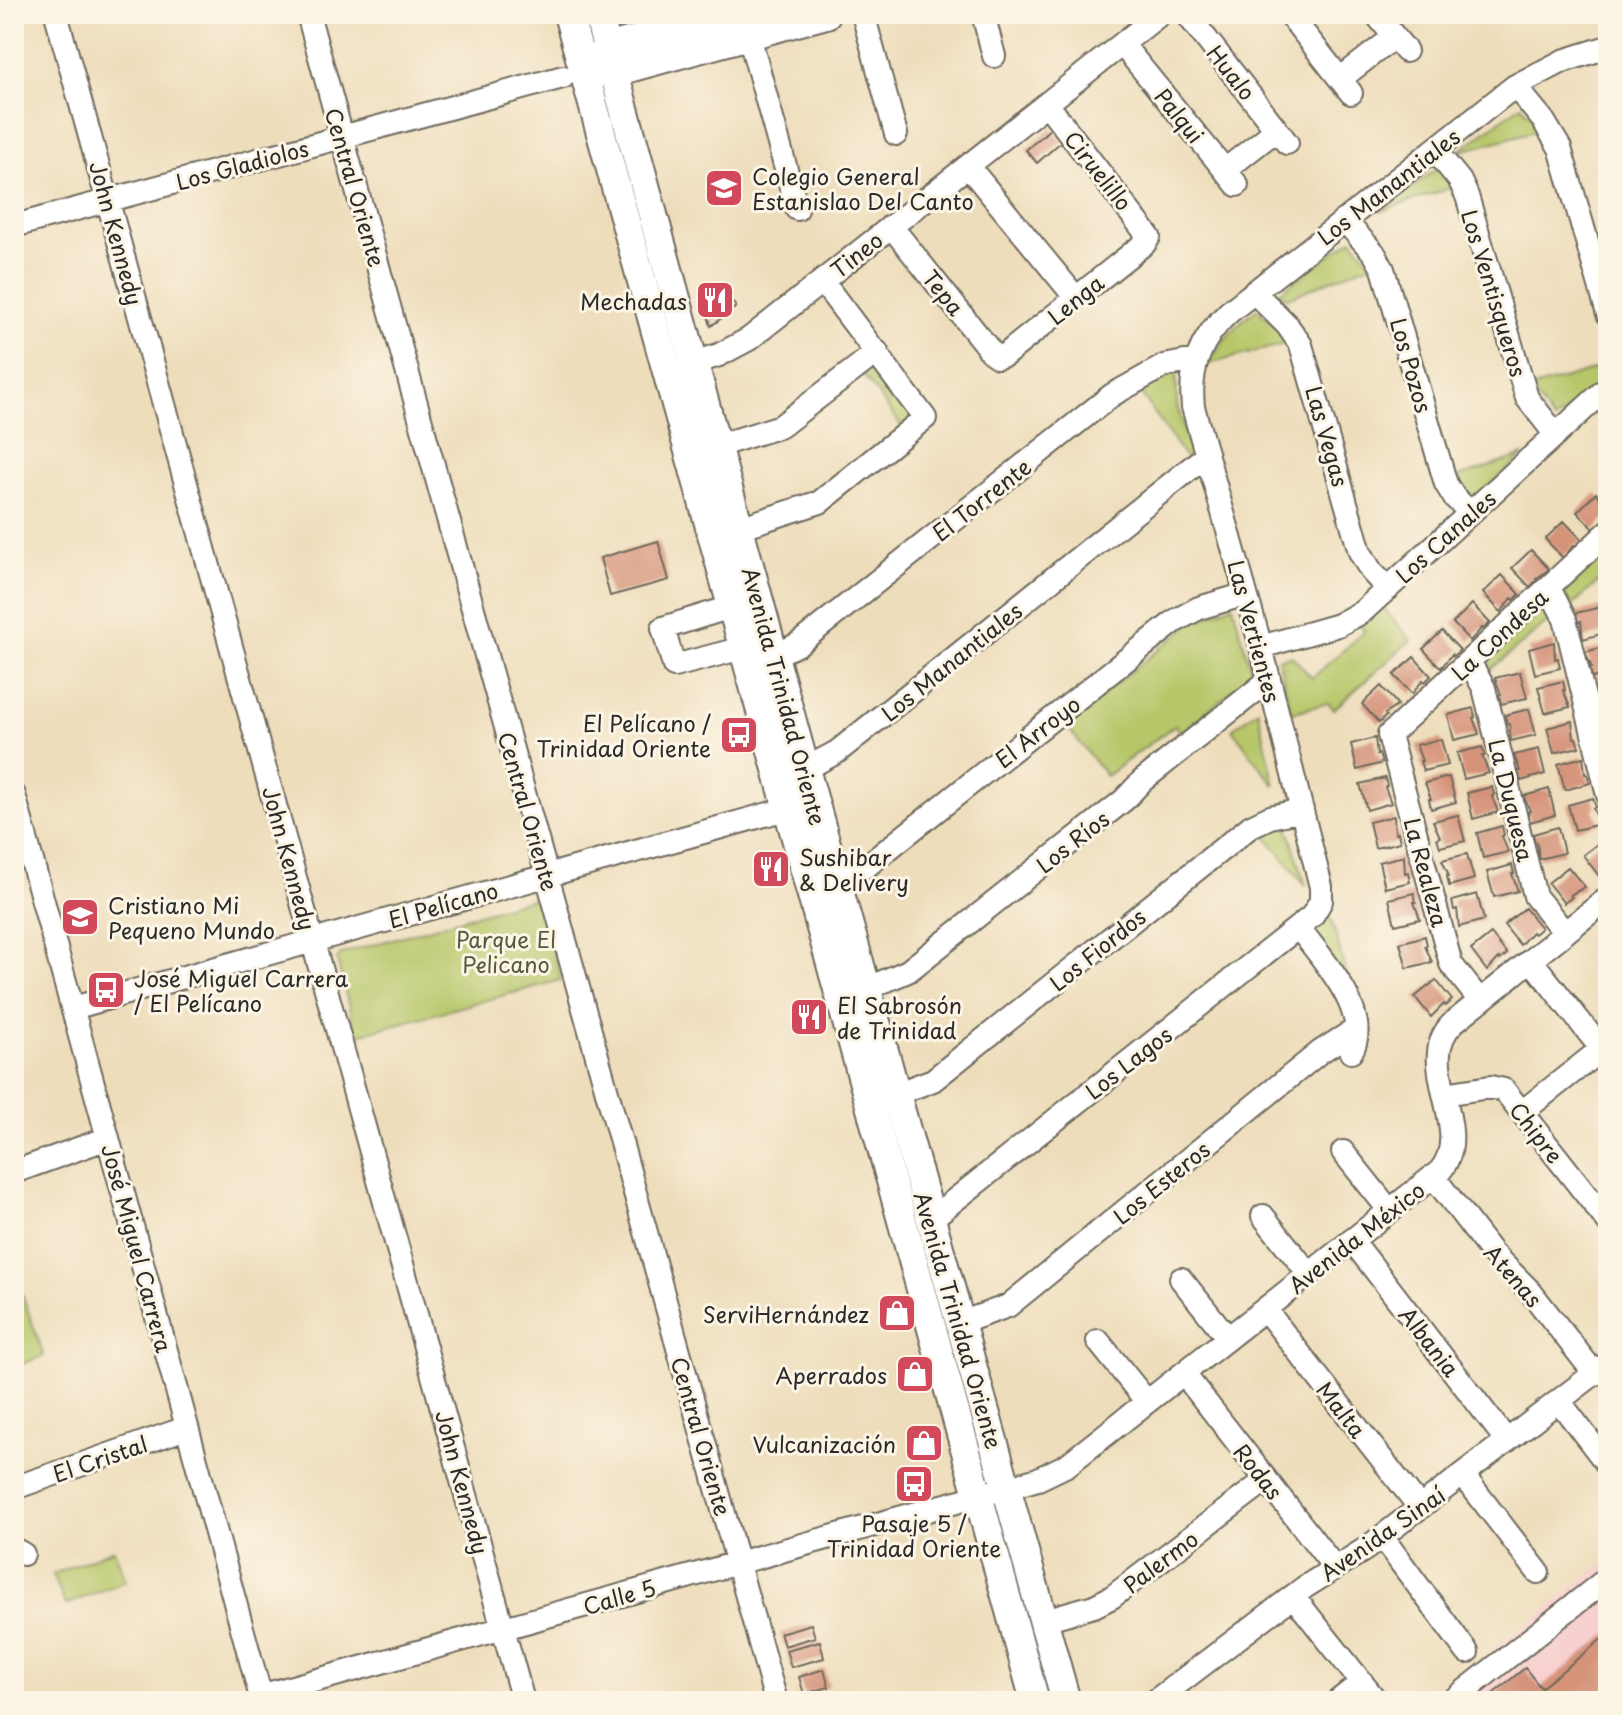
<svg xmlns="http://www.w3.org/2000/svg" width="1622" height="1715" font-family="'Playpen Sans',sans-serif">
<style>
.built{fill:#f7d0cf}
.green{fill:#b6c668;stroke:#70784a;stroke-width:2}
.building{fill:#d59379}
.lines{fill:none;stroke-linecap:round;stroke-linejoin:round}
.minor-casing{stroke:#6f695d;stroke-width:26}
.major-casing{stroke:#6f695d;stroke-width:32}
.minor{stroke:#fff;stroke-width:22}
.major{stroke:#fff;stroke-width:28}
.labels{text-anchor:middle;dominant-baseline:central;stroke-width:6;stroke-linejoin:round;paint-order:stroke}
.street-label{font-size:22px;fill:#2b2b2b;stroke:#fcf5e5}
.poi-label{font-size:22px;fill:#2b2b2b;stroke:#fcf5e5;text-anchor:start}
.park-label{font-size:22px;fill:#555a3d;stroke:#fcf5e5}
</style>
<rect width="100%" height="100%" fill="#fcf5e5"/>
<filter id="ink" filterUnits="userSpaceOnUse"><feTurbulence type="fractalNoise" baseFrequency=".0125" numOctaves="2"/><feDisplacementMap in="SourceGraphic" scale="16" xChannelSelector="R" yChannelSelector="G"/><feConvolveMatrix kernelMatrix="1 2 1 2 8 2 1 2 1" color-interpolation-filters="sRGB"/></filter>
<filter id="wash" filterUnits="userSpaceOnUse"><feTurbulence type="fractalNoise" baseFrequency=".006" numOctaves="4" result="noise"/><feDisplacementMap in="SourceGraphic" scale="32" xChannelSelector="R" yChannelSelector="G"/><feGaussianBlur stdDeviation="1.8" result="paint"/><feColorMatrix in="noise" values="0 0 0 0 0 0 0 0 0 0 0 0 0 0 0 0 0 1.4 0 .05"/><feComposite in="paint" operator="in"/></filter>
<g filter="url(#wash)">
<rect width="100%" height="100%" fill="#edb"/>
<path class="built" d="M1608,1560V1701H1429Z"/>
<path class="green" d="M1521,105L1542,129L1458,152Z
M1439,167L1457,186L1381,211Z
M1352,239L1372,263L1288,298L1278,293Z
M1257,309L1292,342L1209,364C1221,341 1235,324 1257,309Z
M874,362L918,411L905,431L861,372Z
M1608,365V380L1554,421L1530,389Z
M1176,366L1177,405L1192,454L1185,458L1139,390Z
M1524,455L1474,499L1457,484L1456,478Z
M1608,539V573L1566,611L1558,582Z
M1540,601L1550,602L1562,623L1548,622L1486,673L1477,660Z
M1379,603L1411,640L1334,709L1328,703L1291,713L1278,658L1292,656L1312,678L1365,631L1358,622Z
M1233,605L1252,674L1181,733L1175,725L1106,776L1065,724L1192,623Z
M1258,710L1275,786L1232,729Z
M1279,826L1288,828L1306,886L1261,830Z
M534,898L542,904L561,980L356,1035L337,960L341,954Z
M1329,911L1348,980L1313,934Z
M17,1280L44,1356L14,1367V1281Z
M114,1549L126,1581L65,1605L53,1574Z"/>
<g id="blocks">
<path class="building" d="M1051,128L1062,141L1037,163L1026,150Z
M725,292L736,307L711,326L703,298Z
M1596,493L1608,506V519L1606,517L1595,530L1577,512Z
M1564,521L1582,540L1576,546L1574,545L1563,558L1545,539Z
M658,541L669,580L610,596L600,558Z
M1531,550L1549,569L1536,579L1537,580L1530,587L1512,568Z
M1502,575L1520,594L1514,600L1512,598L1501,612L1483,593Z
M1472,604L1490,623L1483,629L1482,628L1470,641L1453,623Z
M1601,607L1608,632L1583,639L1581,621L1578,622L1576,613Z
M1442,631L1460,650L1453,656L1452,654L1441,668L1423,649Z
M1554,642L1555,659L1558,658L1560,668L1535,674L1529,649Z
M1608,646V674L1592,678L1590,668H1592L1585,652Z
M1414,657L1431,676L1425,682L1423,680L1412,694L1394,675Z
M1520,672L1527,698L1501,704L1499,695L1501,694L1495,678Z
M1563,681L1565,690H1563L1570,707L1545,713L1538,687Z
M1381,686L1398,705L1385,714L1386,716L1379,723L1362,704Z
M1608,688V716L1603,717L1600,707H1603L1596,691Z
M1473,708L1475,717L1473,718L1479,734L1454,740L1448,715Z
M1529,709L1536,735L1511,741L1509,724H1507L1505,715Z
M1572,721L1574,738H1576L1579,747L1554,753L1547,728Z
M1375,738L1377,755L1379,754L1382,763L1357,770L1351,744Z
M1441,739L1448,765L1423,771L1420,761H1422L1416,745Z
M1482,747L1485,756H1482L1489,773L1464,779L1457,753Z
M1539,749L1545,774L1521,781L1518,771H1520L1514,755Z
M1583,757L1585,774H1587L1590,783L1565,790L1558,764Z
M1449,777L1456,802L1431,809L1429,799H1431L1425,783Z
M1385,778L1387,786L1385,787L1391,803L1367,810L1360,784Z
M1492,787L1494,795L1492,796L1498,812L1473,819L1467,793Z
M1549,789L1555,815L1530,822L1528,812L1530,811L1524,796Z
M1593,798L1596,807L1593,808L1600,824L1575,830L1568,805Z
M1458,815L1465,841L1440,847L1437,838L1440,837L1433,821Z
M1394,816L1395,833L1398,832L1400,842L1375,848L1369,822Z
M1502,826L1504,835L1502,836L1508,852L1483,858L1477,833Z
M1558,827L1564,853L1539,859L1537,842H1535L1533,834Z
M1604,839L1608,845V866L1599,876L1583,855Z
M1467,854L1474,879L1449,886L1447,876H1449L1442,860Z
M1404,856L1405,873L1408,872L1410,882L1385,888L1379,862Z
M1512,865L1514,874H1512L1518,891L1494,897L1487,872Z
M1568,867L1585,887L1570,895L1572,897L1564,903L1548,883Z
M1414,893L1416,902H1414L1420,919L1395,925L1389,899Z
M1477,894L1484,920L1459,927L1457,909L1454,910L1452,901Z
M1525,908L1541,928L1534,934L1532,932L1520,945L1504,925Z
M1491,934L1507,954L1500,960L1499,958L1487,971L1471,950Z
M1425,936L1427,945L1425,946L1432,962L1407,968L1400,943Z
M1436,980L1452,1000L1445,1006L1444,1004L1431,1017L1415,997Z
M811,1624L815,1637L784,1646L780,1633Z
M1608,1634V1701H1484L1525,1668L1541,1688Z
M820,1641L824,1658L791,1667L786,1650Z
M824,1669L829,1687L804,1694L799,1677Z"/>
</g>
</g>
<g filter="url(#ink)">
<use href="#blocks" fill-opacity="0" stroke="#6f695d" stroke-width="2"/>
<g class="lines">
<defs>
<path id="minor" d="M56,14L523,1701
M308,14L776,1701
M743,14L797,209
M863,14L896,134
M983,14L994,56
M1187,14L1287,143
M1289,14L1351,93
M1376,14L1406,51
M1122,44L1237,185
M1340,79L1394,37
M1515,86L1543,120L1560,148L1608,314
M1435,150L1460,181L1467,196L1527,398L1556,435
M968,166L1076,298
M1225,170L1276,130
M1344,220L1374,253L1383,269L1446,484L1454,497L1471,513
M14,226L563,77
M891,226L992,353L998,357L1005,355L1145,243L1149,237L1047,104
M1254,292L1287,325L1301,345L1360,552L1371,571L1388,589
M694,363L719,355L749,339L1160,14
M717,446L781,426L877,352
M739,528L820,502L925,418L822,281
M1549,588L1565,619L1608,795
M731,607L663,628L674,666L743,648
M1261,647L1338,625L1362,612L1608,387
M774,656L798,644L1112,395L1164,366L1195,360
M1469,661L1484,688L1535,896L1565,933
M805,769L837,752L1207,455
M14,795L262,1701
M836,881L868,865L1175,621L1199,608L1246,594
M1298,927C1320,956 1374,1014 1351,1052
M1531,960L1608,1057
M866,989L908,971L1124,800L1142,781L1269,680
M1480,1001L1451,964L1389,735L1608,532
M73,1008L804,804
M896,1094L933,1080L1251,826L1270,817L1302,810
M1444,1094L1490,1087L1504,1090L1608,1222
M1522,1112L1608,1044
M1343,1152L1390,1211
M14,1172L108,1138
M1433,1176L1492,1253L1530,1291L1595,1374
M1263,1216L1309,1274
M931,1219L1312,916L1321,901V887L1261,647L1193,407C1189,368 1200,339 1229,312L1515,86L1563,61L1608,47
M1352,1240L1507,1441
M1181,1279L1228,1338
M1265,1309L1420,1508
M960,1323L1008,1306L1320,1052L1356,1029
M1098,1341L1147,1402
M1184,1374L1335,1568
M1559,1401L1608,1465
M1463,1475L1538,1572
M14,1488L186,1428
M1382,1537L1467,1652
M14,1549L23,1554
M1293,1596L1374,1698
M1044,1620L1094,1606L1112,1597L1266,1480
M260,1696L978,1496L1038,1479L1067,1465L1440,1171C1476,1129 1411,1061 1454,1022L1608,898
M1155,1701L1305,1587L1367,1548L1608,1363
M1338,1701L1362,1682
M1452,1701L1608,1578"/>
<path id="major" d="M568,14L1035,1701
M598,14L805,769L1066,1701
M596,60L607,48L728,14
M594,72H614L826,14"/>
</defs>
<use href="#minor" class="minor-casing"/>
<use href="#major" class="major-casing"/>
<use href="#minor" class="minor"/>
<use href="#major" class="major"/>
</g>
</g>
<defs>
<symbol id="school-square" viewBox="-11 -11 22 22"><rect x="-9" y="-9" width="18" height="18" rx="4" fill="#d1495b" stroke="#fcf5e5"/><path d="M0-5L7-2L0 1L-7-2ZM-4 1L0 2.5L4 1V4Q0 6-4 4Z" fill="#fff"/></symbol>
<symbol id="restaurant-square" viewBox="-11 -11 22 22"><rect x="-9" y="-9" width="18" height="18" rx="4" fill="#d1495b" stroke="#fcf5e5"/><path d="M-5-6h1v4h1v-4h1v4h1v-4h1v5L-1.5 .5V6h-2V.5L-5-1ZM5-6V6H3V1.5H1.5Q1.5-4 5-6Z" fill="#fff"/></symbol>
<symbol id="bus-square" viewBox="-11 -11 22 22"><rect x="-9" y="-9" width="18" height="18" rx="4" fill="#d1495b" stroke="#fcf5e5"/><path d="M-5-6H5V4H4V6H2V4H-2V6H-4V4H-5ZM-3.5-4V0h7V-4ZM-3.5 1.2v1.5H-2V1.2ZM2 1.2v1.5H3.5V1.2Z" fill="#fff"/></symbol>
<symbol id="shop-square" viewBox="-11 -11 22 22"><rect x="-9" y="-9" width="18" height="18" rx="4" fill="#d1495b" stroke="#fcf5e5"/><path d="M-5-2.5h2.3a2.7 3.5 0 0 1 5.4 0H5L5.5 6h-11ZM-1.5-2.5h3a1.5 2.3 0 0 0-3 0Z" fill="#fff"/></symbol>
</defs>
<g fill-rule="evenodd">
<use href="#school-square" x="702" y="166" width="44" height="44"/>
<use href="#restaurant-square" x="693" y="278" width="44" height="44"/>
<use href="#bus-square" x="717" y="713" width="44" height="44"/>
<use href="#restaurant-square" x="749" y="847" width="44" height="44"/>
<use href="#school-square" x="58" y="895" width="44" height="44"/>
<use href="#bus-square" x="84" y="968" width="44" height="44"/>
<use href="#restaurant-square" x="787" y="995" width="44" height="44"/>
<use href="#shop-square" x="875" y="1291" width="44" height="44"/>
<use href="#shop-square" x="893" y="1352" width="44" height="44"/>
<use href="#shop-square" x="902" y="1421" width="44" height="44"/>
<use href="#bus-square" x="892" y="1462" width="44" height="44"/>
</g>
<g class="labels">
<g class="street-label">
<text transform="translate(1232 72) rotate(52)">Hualo</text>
<text transform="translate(1180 115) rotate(51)">Palqui</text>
<text transform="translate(242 164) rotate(-15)">Los Gladiolos</text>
<text transform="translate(1099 170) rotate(52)">Ciruelillo</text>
<text transform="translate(1388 186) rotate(-38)">Los Manantiales</text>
<text transform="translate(356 187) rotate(74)">Central Oriente</text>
<text transform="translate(117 233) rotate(75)">John Kennedy</text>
<text transform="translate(856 254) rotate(-38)">Tineo</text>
<text transform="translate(944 292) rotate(51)">Tepa</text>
<text transform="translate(1495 293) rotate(73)">Los Ventisqueros</text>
<text transform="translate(1075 299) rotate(-39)">Lenga</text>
<text transform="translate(1412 365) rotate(74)">Los Pozos</text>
<text transform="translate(1328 436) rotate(74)">Las Vegas</text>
<text transform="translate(981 499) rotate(-38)">El Torrente</text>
<text transform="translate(1445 536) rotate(-42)">Los Canales</text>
<text transform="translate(1255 631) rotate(75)">Las Vertientes</text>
<text transform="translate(1499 634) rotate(-43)">La Condesa</text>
<text transform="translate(951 661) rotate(-39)">Los Manantiales</text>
<text transform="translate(785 696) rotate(75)">Avenida Trinidad Oriente</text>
<text transform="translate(1037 731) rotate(-38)">El Arroyo</text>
<text transform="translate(1512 800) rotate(76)">La Duquesa</text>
<text transform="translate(529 811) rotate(74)">Central Oriente</text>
<text transform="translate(1072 841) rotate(-38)">Los Ríos</text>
<text transform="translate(290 858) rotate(75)">John Kennedy</text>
<text transform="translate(1427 872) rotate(75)">La Realeza</text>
<text transform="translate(443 904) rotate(-16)">El Pelícano</text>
<text transform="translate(1097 949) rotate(-39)">Los Fiordos</text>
<text transform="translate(1128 1062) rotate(-38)">Los Lagos</text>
<text transform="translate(1537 1132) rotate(52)">Chipre</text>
<text transform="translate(1161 1182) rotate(-39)">Los Esteros</text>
<text transform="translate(1356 1237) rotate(-38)">Avenida México</text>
<text transform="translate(138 1248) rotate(75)">José Miguel Carrera</text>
<text transform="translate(1514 1275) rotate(49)">Atenas</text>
<text transform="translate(959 1320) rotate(74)">Avenida Trinidad Oriente</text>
<text transform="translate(1430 1341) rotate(52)">Albania</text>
<text transform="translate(1342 1409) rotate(52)">Malta</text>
<text transform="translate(702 1436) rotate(74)">Central Oriente</text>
<text transform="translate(100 1458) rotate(-19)">El Cristal</text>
<text transform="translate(1259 1471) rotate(52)">Rodas</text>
<text transform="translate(463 1482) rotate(75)">John Kennedy</text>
<text transform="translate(1382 1533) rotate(-35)">Avenida Sinaí</text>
<text transform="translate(1160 1561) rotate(-37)">Palermo</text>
<text transform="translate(619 1596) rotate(-16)">Calle 5</text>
</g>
<g class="poi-label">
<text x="752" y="175">Colegio General<tspan x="752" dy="25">Estanislao Del Canto</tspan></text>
<text x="687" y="300" text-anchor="end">Mechadas</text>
<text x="711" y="722" text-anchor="end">El Pelícano /<tspan x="711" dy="25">Trinidad Oriente</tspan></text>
<text x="799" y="856">Sushibar<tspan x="799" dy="25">&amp; Delivery</tspan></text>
<text x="108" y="904">Cristiano Mi<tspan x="108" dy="25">Pequeno Mundo</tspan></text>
<text x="134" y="977">José Miguel Carrera<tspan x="134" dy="25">/ El Pelícano</tspan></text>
<text x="837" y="1004">El Sabrosón<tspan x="837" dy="25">de Trinidad</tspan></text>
<text x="869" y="1313" text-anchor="end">ServiHernández</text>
<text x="887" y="1374" text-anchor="end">Aperrados</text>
<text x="896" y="1443" text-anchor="end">Vulcanización</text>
<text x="914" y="1522" text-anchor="middle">Pasaje 5 /<tspan x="914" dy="25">Trinidad Oriente</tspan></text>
</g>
<g class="park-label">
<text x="506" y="938">Parque El<tspan x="506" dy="25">Pelicano</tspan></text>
</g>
</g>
<rect width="1622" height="1715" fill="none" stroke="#fcf5e5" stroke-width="48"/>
</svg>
